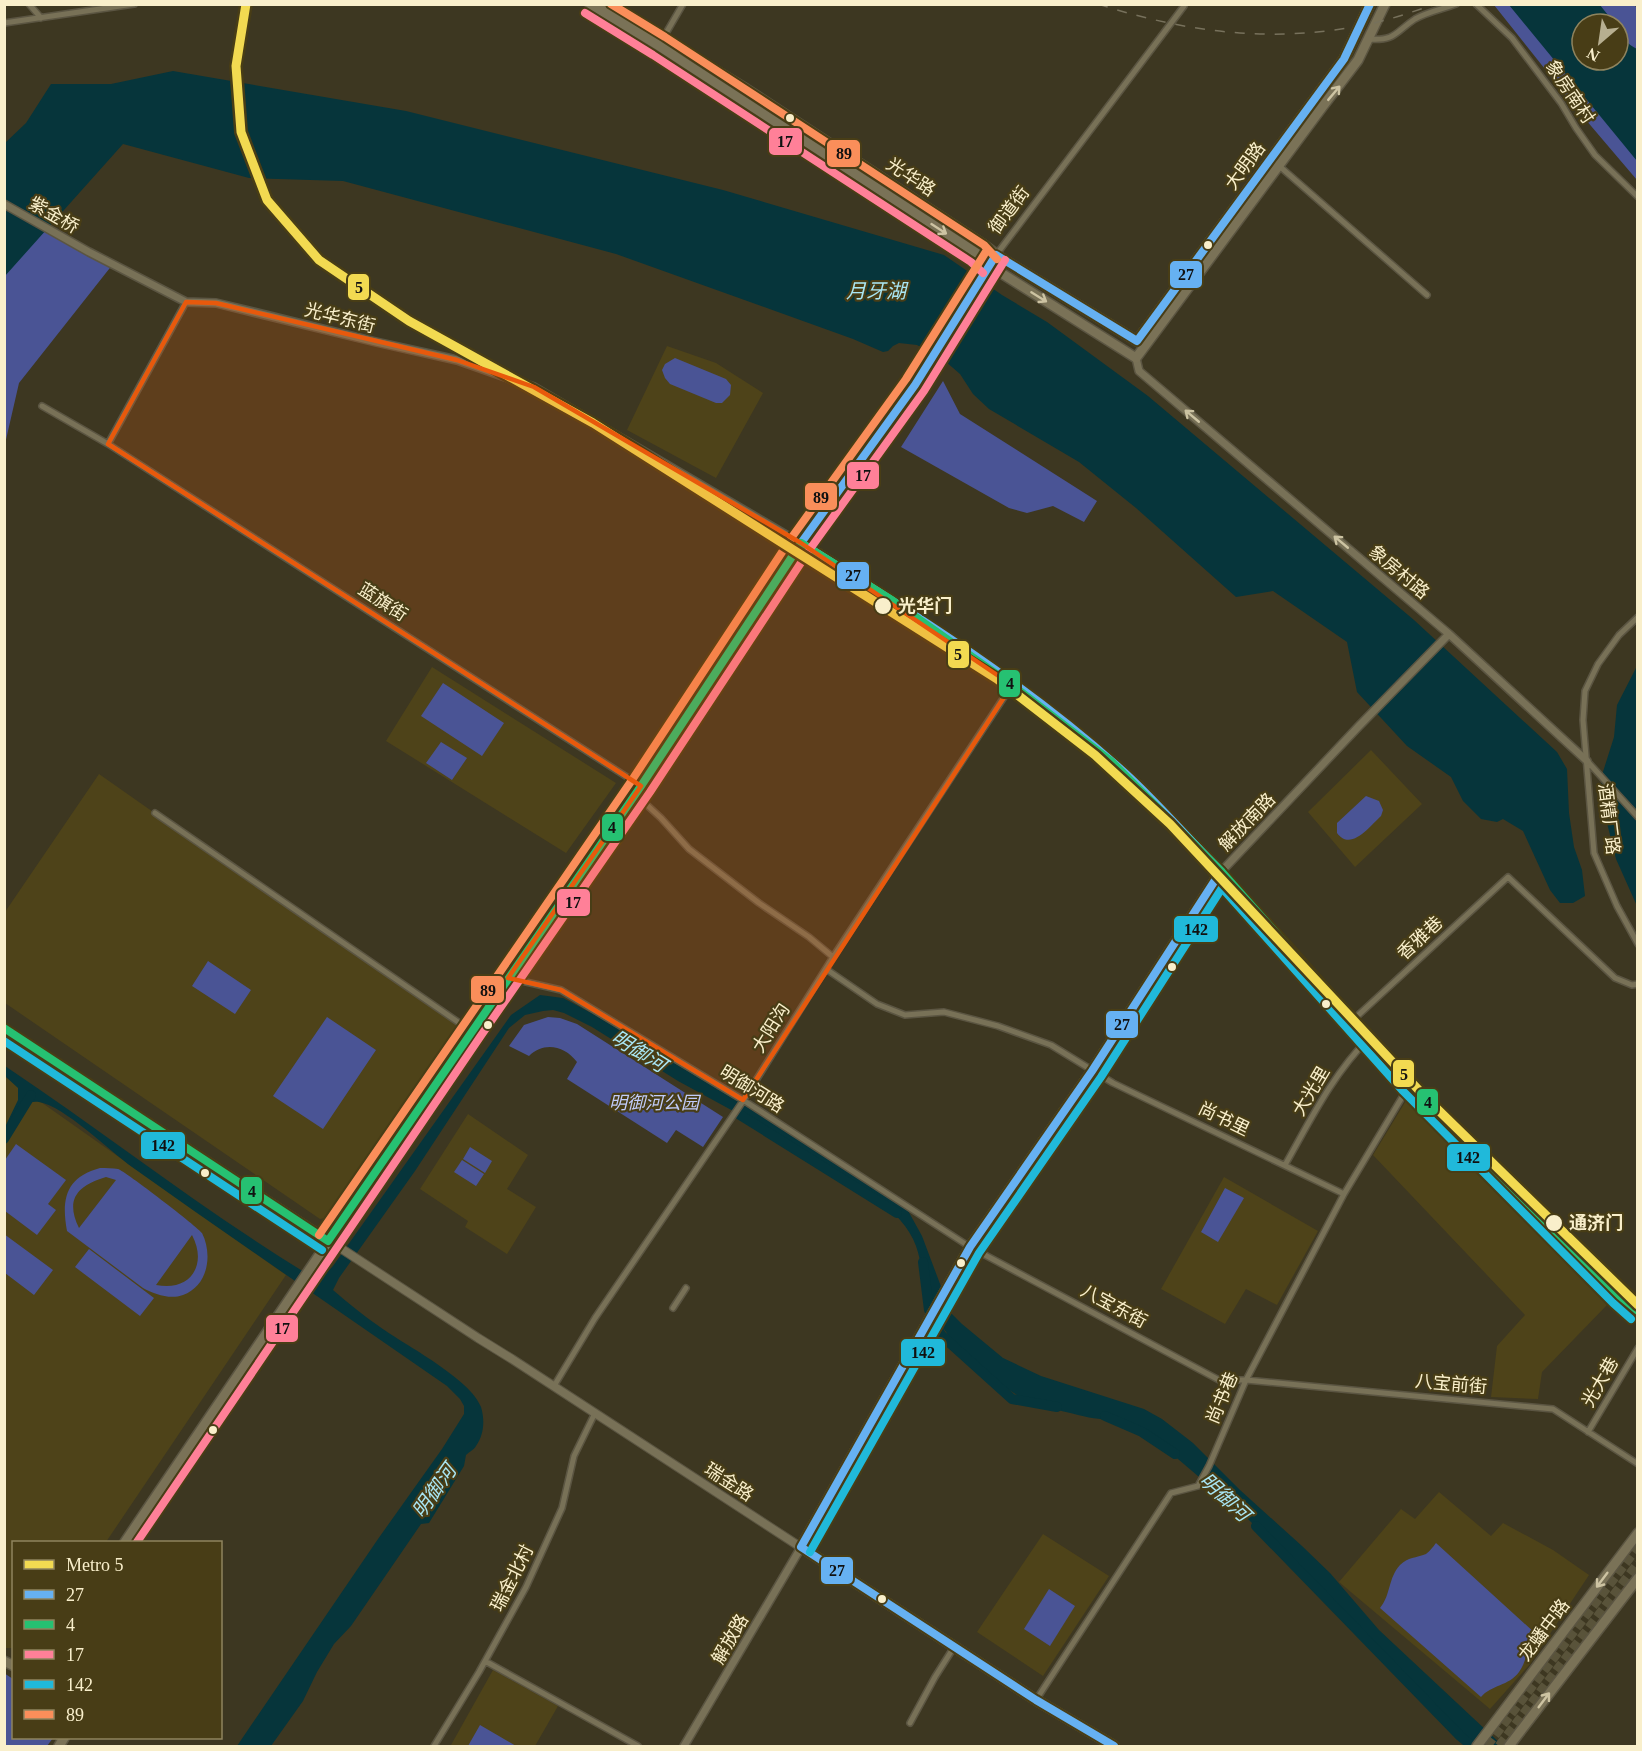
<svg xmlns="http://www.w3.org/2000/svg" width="1642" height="1751" font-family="'Times New Roman','Noto Sans SC',serif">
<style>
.built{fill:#4e4319}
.green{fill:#4a5495;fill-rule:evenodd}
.water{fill:#06353b}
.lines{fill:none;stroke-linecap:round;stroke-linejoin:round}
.river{stroke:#06353b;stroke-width:10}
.trunk-tunnel{stroke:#59533a;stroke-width:9;stroke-dasharray:9 4.5;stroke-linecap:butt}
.minor-casing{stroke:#5b5542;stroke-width:8}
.tertiary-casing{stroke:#5b5542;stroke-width:10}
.secondary-casing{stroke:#5b5542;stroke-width:10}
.primary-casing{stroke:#5b5542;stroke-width:12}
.minor{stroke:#787157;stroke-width:5}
.tertiary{stroke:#787157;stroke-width:7}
.secondary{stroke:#787157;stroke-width:8}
.primary{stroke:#7a7257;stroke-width:9}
.rail{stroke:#77715c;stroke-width:1.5;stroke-dasharray:10 10;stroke-linecap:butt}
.bus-1-casing{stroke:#483d16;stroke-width:12}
.bus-2-casing{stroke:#483d16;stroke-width:12}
.bus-3-casing{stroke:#483d16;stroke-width:12}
.bus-4-casing{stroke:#483d16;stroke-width:12}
.bus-5-casing{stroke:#483d16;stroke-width:12}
.bus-1{stroke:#66b1f2;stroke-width:8}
.bus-2{stroke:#26c172;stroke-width:8}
.bus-3{stroke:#ff8098;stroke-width:8}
.bus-4{stroke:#20b9da;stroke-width:8}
.bus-5{stroke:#fa8e5a;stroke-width:8}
.metro-1-casing{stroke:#483d16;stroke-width:14}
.metro-1{stroke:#f2da51;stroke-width:9}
.oneway{stroke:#cdc3a2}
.oneway2{stroke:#ccc3a2}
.marked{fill:#e8590c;fill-opacity:0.2;stroke:#e8590c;stroke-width:4.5;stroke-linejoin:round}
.bus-dot{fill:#f9efcb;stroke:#483d16;stroke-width:2}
.labels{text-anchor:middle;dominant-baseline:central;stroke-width:4.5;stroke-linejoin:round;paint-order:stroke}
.street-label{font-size:18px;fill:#f9efcb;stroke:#483d16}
.stop-label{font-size:18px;font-weight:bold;fill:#f9efcb;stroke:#483d16;text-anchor:start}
.park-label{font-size:18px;font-style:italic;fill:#c1ccfa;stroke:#483d16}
.water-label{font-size:20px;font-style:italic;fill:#a9e6f4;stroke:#483d16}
.line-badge{stroke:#483d16;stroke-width:2}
.pale-badge-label{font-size:16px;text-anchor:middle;font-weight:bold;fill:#111}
</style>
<rect width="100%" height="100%" fill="#3d3721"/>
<path class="built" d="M667,346L716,363L763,393L716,478L627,430Z
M432,667L616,783L566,853L386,741Z
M1371,750L1422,804L1355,867L1308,812Z
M99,774L461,1028L331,1217L320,1219L5,1003V912Z
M4,1076L286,1275L106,1542H14L13,1648H4Z
M1407,1099L1607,1305L1542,1372L1538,1399L1491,1397L1497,1346L1525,1315L1373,1155Z
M468,1114L528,1155L507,1189L536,1207L507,1254L465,1227L468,1221L420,1189Z
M1224,1177L1318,1231L1277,1305L1246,1289L1225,1324L1161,1289Z
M1439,1492L1491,1536L1503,1523L1553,1550L1589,1575L1530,1664L1490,1709L1339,1582L1401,1509L1415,1519Z
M1043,1534L1109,1576L1043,1676L977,1632Z
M493,1670L558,1706L535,1746H455L451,1745Z"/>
<path class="green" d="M1494,5H1634L1638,9L1637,180L1580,113ZM1582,24H1618V60H1582Z
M5,204L113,264L19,383L5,444Z
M675,358L726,379L731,385L730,395L722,403H716L670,384L665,378L662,370L665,364Z
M943,381L960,414L1097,501L1084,522L1053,506L1027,513L1009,508L901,447Z
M443,683L504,723L482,756L421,716Z
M441,742L467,758L452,780L426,763Z
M1366,796L1379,801L1383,810L1381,816C1370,826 1351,852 1337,833V823Z
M208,961L251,990L235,1014L192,986Z
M327,1017L376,1050L323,1129L273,1096Z
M548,1017L560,1018L577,1024L723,1117L703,1147L676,1130L667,1143L567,1079L577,1062C565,1046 544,1041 529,1056L509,1046L524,1025Z
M16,1144L66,1180L48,1204L56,1210L37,1235L5,1211V1160Z
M470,1147L492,1161L485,1173L463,1159Z
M462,1160L484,1174L476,1186L454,1172Z
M100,1168C106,1168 113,1168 118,1169C125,1171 199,1228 202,1233C213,1255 208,1286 183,1295C170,1300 154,1294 143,1288L67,1231C61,1199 66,1177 100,1168ZM106,1177L116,1180L79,1228C65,1199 77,1186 106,1177ZM192,1235C208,1265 190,1292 156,1285Z
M1225,1188L1244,1198L1218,1242L1201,1232Z
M4,1234L53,1270L34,1295L5,1273Z
M89,1249L154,1298L140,1316L75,1267Z
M1436,1543L1536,1634C1526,1645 1528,1660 1519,1672C1509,1686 1491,1685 1481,1697L1380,1608C1391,1595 1388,1578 1400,1565C1408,1557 1416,1558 1426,1554C1429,1552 1433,1547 1436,1543Z
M1049,1589L1075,1606L1050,1646L1024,1629Z
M4,1673L13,1679L14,1738H53L47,1746H5Z
M480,1725L516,1746H468Z"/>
<path class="water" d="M1509,5H1600L1615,24H1582V60H1618V27C1622,38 1627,44 1637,49V161Z
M173,71L406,111L723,190L944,255L1002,295L1047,322L1148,396L1414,620L1557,752L1567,769L1569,813L1574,847L1582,870L1585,896L1573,903H1560L1550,890L1523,831L1503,819L1497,822L1481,819L1463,801L1451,777L1407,746L1357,692L1347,642L1273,591L1236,597L1136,508L1079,462L989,409L973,394L960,374L945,361L917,345L899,343L893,346L888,351L883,352L853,339L616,254L343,181L249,178L123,144L5,276V143L26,123L51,84H111Z
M1637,666V906L1616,859L1605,815L1601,778L1614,737L1617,705Z
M540,995L563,998L593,1014L815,1148L906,1207L922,1236L951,1313L962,1324L1003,1358L1041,1376L1144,1409L1162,1419L1193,1443L1240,1490L1302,1546L1330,1573L1379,1630L1503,1746H1475L1246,1517L1151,1436C1122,1416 1109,1423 1078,1415C1058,1410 1035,1405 1017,1395C994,1381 972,1361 954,1342C942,1329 930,1307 926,1290C922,1276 921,1260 916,1246C909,1227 894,1212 879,1200L735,1112L678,1081L592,1027L564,1013L553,1010L543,1011L525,1015L509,1028L415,1171L339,1278L333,1290C348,1303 364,1316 380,1327C405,1345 471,1379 481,1407C485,1420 484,1435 476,1446C474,1450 470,1451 466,1455L464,1466L429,1523L421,1524L351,1626L334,1644L317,1672L303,1701L271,1746H237L378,1539L442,1449L464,1414V1406L460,1399L447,1386C342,1313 236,1241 132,1167C110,1151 64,1106 39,1102C19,1099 12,1124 5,1139V1127L18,1100V1088L5,1076V1066C110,1136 210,1216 319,1281L333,1266L511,1015Z"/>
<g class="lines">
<path class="river" d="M740,1115L897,1213
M4,1139L31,1095
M923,1262L929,1310
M934,1321L941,1335L1012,1399L1057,1407
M1105,1416L1142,1432L1175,1454
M1256,1526L1460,1736L1472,1746"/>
<path class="trunk-tunnel" d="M1487,1746L1638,1547
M1499,1746L1638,1563"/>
<defs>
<path id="minor" d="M29,4L41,18
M1476,4L1512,38L1561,103L1576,128L1595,155L1638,197
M4,23L134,4
M1369,39C1396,41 1395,32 1415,19C1427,12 1443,9 1456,4
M662,40L683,4
M1270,158L1427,295
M996,255L1184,6
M42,406L108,444L641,786
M108,444L186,302
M1638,617L1619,635L1598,664L1585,691L1583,720L1594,853L1617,906L1638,944
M1588,762L1638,817
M635,794L661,818L689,849L759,903L809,937L833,957
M155,813L471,1031
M826,969L877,1004L905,1015L944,1012L998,1026L1051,1045L1113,1083L1344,1194
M508,978L561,990L743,1100L970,1247L1219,1380H1246L1553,1409L1638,1464
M1353,1020L1508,877L1615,978L1632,985L1638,984
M1285,1165C1310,1121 1332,1075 1369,1038
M673,1308L686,1288
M554,1386L595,1318L743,1101L833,957L1012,685
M1588,1432L1638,1348
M485,1661L638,1746
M1036,1700L1171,1493L1198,1486L1209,1466L1246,1380L1344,1194L1410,1084
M910,1723L935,1677L954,1647
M434,1746L479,1672L526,1587L562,1508L574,1456L595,1413"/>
<path id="tertiary" d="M4,204L89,252L186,302L216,303L376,342L457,360L534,387L805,546
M1136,358L1139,371L1449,634L1587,761
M1218,869L1410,1084L1620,1296L1638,1311
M1218,875L1359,726L1449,634
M684,1746L803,1544"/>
<path id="secondary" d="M4,1028L478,1338L512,1359L805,1550"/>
<path id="primary" d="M590,4L659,46L978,254L990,266L1136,358L1323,106L1358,60L1385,4
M606,4L746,89L984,245L1000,257
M125,1542L471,1031L641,786L804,538
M4,1661L14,1666
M59,1746L64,1738
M1114,1746L1036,1700L801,1547L970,1247L1092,1071L1221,871C1183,836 1151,794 1111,761C1016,680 907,609 801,543L915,385L933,354L981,281L996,255L1137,341L1344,59L1370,4
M1477,1746L1638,1533
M1509,1746L1638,1578"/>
</defs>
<use href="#minor" class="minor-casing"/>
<use href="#tertiary" class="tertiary-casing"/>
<use href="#secondary" class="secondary-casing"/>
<use href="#primary" class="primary-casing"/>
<use href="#minor" class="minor"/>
<use href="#tertiary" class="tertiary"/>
<use href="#secondary" class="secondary"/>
<use href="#primary" class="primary"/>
<path class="rail" d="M1098,4C1191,34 1278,44 1374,23C1395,18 1415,11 1436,4"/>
<defs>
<path id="bus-1" d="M1114,1746L1036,1700L801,1547L970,1247L1092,1071L1221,871C1188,839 1159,804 1125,773C1027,684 913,613 801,543L915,385L996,255L1137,341L1344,59L1370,4"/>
<path id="bus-2" d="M4,1028L328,1241L641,786L801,543L893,601L1012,685L1112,762L1221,871L1410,1084L1620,1296L1638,1311"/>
<path id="bus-3" d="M585,13L653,55L971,262L983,273
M137,1542L480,1037L650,792L810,549L924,391L1005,260"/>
<path id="bus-4" d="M4,1041L322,1250
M810,1552L979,1253L1101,1077L1222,888L1403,1091L1613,1303L1631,1319"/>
<path id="bus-5" d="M611,4L665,37L984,245L997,259
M319,1235L632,780L792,537L906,379L987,250"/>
</defs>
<use href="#bus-1" class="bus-1-casing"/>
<use href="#bus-2" class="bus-2-casing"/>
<use href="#bus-3" class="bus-3-casing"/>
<use href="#bus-4" class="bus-4-casing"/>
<use href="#bus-5" class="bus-5-casing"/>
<use href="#bus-1" class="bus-1"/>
<use href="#bus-2" class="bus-2"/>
<use href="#bus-3" class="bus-3"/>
<use href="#bus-4" class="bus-4"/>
<use href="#bus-5" class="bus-5"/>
<defs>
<path id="metro-1" d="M246,4L236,66L241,132L267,200L319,260L409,321L593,423L997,679L1095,755L1170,824L1428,1100L1638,1305"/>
</defs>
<use href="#metro-1" class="metro-1-casing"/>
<use href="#metro-1" class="metro-1"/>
</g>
<defs><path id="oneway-shaft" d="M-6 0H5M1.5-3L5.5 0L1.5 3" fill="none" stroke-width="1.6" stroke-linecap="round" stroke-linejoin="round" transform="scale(1.5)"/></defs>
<g class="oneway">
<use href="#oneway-shaft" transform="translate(1334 93) rotate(-50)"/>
<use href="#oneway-shaft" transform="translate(939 229) rotate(33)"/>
<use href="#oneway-shaft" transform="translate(1039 297) rotate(32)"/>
<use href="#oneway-shaft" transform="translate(1602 1580) rotate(127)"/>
<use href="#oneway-shaft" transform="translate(1544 1700) rotate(-53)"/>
</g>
<g class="oneway2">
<use href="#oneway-shaft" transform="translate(1192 416) rotate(-140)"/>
<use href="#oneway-shaft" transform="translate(1341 542) rotate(-140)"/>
</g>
<path class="marked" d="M186,302L216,303L457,360L534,387L801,543L1012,685L743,1100L561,990L508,978L641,786L108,444Z"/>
<g class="bus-dot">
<circle cx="790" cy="118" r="5"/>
<circle cx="1208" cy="245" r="5"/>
<circle cx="883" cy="606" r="9"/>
<circle cx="1172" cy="967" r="5"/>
<circle cx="1326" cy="1004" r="5"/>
<circle cx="488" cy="1025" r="5"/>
<circle cx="205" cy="1173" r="5"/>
<circle cx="1554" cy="1223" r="9"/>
<circle cx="961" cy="1263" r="5"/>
<circle cx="213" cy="1430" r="5"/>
<circle cx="882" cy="1599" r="5"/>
</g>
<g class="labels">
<g class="street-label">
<text transform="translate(1570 92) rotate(56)">象房南村</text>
<text transform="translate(1245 166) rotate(-54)">大明路</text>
<text transform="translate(911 177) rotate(33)">光华路</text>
<text transform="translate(1009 210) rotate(-53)">御道街</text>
<text transform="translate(54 215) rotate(30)">紫金桥</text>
<text transform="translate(340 318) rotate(14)">光华东街</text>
<text transform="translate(1399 572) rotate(40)">象房村路</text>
<text transform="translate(383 602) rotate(33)">蓝旗街</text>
<text transform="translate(1609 819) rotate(83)">酒精厂路</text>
<text transform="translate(1247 822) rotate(-46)">解放南路</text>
<text transform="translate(1420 938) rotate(-43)">香雅巷</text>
<text transform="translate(771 1028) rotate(-58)">大阳沟</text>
<text transform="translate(752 1089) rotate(32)">明御河路</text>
<text transform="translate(1311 1091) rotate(-59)">大光里</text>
<text transform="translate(1224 1119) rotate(26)">尚书里</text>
<text transform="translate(1114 1306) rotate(28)">八宝东街</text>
<text transform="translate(1600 1382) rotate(-60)">光大巷</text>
<text transform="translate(1451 1384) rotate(5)">八宝前街</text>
<text transform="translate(1222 1398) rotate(-67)">尚书巷</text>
<text transform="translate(729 1482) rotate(33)">瑞金路</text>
<text transform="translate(512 1578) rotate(-63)">瑞金北村</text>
<text transform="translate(1544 1630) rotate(-53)">龙蟠中路</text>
<text transform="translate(730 1639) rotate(-60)">解放路</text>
</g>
<g class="stop-label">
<text x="898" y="606">光华门</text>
<text x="1569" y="1223">通济门</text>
</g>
<g class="park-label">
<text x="654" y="1103">明御河公园</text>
</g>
<g class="water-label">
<text x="876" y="291">月牙湖</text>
<text transform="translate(639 1051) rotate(32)">明御河</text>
<text transform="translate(434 1491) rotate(-55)">明御河</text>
<text transform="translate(1225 1497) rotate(43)">明御河</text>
</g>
</g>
<g class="line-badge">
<rect x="768" y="127" width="35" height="29" rx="6" fill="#ff8098"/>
<rect x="826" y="139" width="35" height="29" rx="6" fill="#fa8e5a"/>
<rect x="1169" y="260" width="34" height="29" rx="6" fill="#66b1f2"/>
<rect x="347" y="273" width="23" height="28" rx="6" fill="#f2da51"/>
<rect x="846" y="461" width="34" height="29" rx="6" fill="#ff8098"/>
<rect x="804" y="482" width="34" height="29" rx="6" fill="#fa8e5a"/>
<rect x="836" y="561" width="34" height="29" rx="6" fill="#66b1f2"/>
<rect x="947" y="640" width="23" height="29" rx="6" fill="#f2da51"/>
<rect x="998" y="669" width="23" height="29" rx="6" fill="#26c172"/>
<rect x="601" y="813" width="23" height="29" rx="6" fill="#26c172"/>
<rect x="556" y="888" width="35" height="29" rx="6" fill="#ff8098"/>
<rect x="1173" y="915" width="46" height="28" rx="6" fill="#20b9da"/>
<rect x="470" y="975" width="35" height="29" rx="6" fill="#fa8e5a"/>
<rect x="1105" y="1010" width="34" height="29" rx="6" fill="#66b1f2"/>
<rect x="1392" y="1059" width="23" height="29" rx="6" fill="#f2da51"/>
<rect x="1416" y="1088" width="23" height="28" rx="6" fill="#26c172"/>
<rect x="140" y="1131" width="46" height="29" rx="6" fill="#20b9da"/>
<rect x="1446" y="1143" width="45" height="29" rx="6" fill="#20b9da"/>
<rect x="240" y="1176" width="23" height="29" rx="6" fill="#26c172"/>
<rect x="265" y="1314" width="34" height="29" rx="6" fill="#ff8098"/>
<rect x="900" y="1338" width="46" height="29" rx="6" fill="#20b9da"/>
<rect x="820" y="1556" width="34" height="29" rx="6" fill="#66b1f2"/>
</g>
<g class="pale-badge-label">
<text x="785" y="147">17</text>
<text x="844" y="159">89</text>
<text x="1186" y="280">27</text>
<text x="359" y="293">5</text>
<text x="863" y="481">17</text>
<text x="821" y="503">89</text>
<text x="853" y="581">27</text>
<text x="958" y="660">5</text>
<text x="1010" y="689">4</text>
<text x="612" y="833">4</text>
<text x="573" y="908">17</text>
<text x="1196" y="935">142</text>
<text x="488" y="996">89</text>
<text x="1122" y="1030">27</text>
<text x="1404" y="1080">5</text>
<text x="1428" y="1108">4</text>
<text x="163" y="1151">142</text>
<text x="1468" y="1163">142</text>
<text x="252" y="1197">4</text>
<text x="282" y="1334">17</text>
<text x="923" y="1358">142</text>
<text x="837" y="1576">27</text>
</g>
<rect width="1642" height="1751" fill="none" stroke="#f9efcb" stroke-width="12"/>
<rect x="12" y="1541" width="210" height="198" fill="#483d16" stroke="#8f845e" stroke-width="1.5"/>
<rect x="24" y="1560" width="30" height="9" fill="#f2da51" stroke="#8f845e" stroke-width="1.5"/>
<text x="66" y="1571" font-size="18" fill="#f9efcb">Metro 5</text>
<rect x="24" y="1590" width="30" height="9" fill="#66b1f2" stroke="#8f845e" stroke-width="1.5"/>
<text x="66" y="1601" font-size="18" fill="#f9efcb">27</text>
<rect x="24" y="1620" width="30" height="9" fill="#26c172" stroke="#8f845e" stroke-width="1.5"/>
<text x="66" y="1631" font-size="18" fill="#f9efcb">4</text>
<rect x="24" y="1650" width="30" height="9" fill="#ff8098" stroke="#8f845e" stroke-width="1.5"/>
<text x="66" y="1661" font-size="18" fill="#f9efcb">17</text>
<rect x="24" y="1680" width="30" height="9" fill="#20b9da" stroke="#8f845e" stroke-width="1.5"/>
<text x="66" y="1691" font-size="18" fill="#f9efcb">142</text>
<rect x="24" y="1710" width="30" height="9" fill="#fa8e5a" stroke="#8f845e" stroke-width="1.5"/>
<text x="66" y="1721" font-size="18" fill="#f9efcb">89</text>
<g transform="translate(1600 42) rotate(209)"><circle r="28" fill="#483d16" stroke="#8f845e" stroke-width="1.5"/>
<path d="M0-4.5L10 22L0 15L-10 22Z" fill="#b7af90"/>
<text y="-9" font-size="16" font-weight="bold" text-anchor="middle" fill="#f9efcb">N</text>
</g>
</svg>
